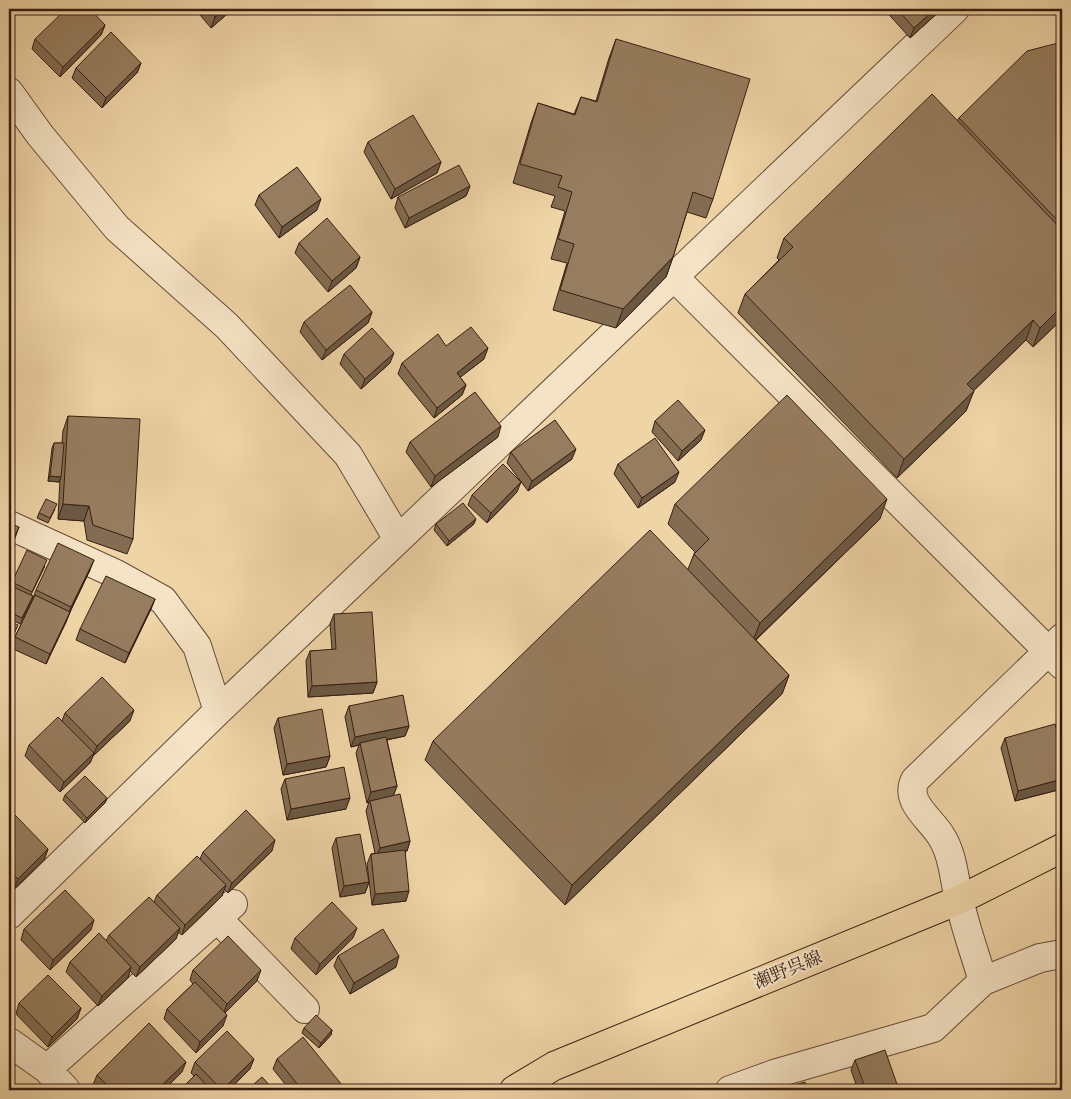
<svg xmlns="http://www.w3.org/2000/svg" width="1071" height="1099" font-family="'Libre Bodoni','Noto Serif JP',serif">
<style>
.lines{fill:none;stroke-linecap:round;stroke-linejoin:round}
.minor-casing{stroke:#654c37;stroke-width:30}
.major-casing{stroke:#371e12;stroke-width:30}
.minor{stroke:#f5e3c5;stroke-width:28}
.major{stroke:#efd4a6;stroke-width:28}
.wall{fill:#826c52;stroke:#371e12}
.shaded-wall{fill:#6a5842;stroke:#371e12}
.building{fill:#977d5f;stroke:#371e12}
.labels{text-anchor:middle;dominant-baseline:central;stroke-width:4.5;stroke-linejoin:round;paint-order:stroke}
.street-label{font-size:18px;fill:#371e12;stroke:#f5e3c5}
</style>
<rect width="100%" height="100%" fill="#efd4a6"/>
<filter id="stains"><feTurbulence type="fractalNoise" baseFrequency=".004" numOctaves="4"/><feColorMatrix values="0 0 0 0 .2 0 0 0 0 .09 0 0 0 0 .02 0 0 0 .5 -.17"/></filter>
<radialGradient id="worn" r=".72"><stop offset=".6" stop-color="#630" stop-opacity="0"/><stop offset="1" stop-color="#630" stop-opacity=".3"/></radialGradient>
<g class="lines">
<defs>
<path id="minor" d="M9,92L40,135L117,228L227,326L348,455L398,539
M674,277L1062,665
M9,525L116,574L163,600L197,646L218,711
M9,915L218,711L955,9
M217,918L305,1009
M983,981C975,954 965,927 959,899C954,879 953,854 941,836C931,819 904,802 915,780L1062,638
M9,1042L47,1069L66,1090
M47,1069L233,904
M730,1090L774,1074L933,1028L983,981L1040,958L1062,954"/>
<path id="major" d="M514,1090L554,1066L959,900L1062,848"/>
</defs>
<use href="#minor" class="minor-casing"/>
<use href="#major" class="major-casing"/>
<use href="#minor" class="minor"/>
<use href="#major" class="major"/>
</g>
<path class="wall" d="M195,9H233L211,28Z
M884,9H942L910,38Z
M105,25L101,35L60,77L32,49L35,39Z
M616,39L713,199L706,218L687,212L673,257L666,277L616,328L553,310L567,263L551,259L565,211L551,207L555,196L513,183L531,123L538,103L574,114L581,97L596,101L609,58Z
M1062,42V319L1033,347L1026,340L973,391L966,411L897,478L738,313L745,294L779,260L777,258L784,238L957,121L959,118Z
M141,63L137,73L102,108L72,78L76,68Z
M368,142L441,162L437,173L391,199L364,152Z
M470,186L466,196L405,228L395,208L398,197Z
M259,195L317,210L279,238L255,205Z
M299,243L360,257L356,268L328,292L295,253Z
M372,312L368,323L322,360L300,332L304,322Z
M446,346L484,359L460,377L466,385L462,395L434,418L398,374L402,363Z
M344,354L390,363L361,389L340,364Z
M68,416L133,539L127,554L87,540L84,521L58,519L60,478L59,482L48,481L52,448L54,443H62L63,431Z
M655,421L701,440L678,461L652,432Z
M498,437L431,487L406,452L410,442Z
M511,452L572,459L528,491L507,463Z
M618,464L675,482L638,508L614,474Z
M517,492L487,523L468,505L472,495Z
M675,504L880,519L756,640L789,675L782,694L565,905L425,760L433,741L688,569L694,554L695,552L668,524Z
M55,509L48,523L37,518L39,513Z
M436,524H474L447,546L434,530Z
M45,566L31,595L33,596L31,601L20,624L9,618V587L11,586L12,582Z
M90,570L70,612L66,622L46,664L11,648L15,637L32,601L36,590Z
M155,599L151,609L125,663L76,640L80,629Z
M334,614L377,682L373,693L308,697L306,661L310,651L332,650L330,624Z
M349,706L409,726L405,736L387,740L397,786L393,795L410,841L407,851H405L406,901L372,905L367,864L371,854L375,853L366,811L369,802L367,803L356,753L359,745L351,747L345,717Z
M65,713L130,721L93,756L90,763L60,792L25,756L29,745L62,721Z
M278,718L330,756L326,767L283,775L274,728Z
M1062,721V789L1015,801L1001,748L1005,738L1057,729L1059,722Z
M285,779L346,809L287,820L281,789Z
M65,795L107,798L105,803L85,823L63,800Z
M9,821L48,849L44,860L14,889L9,884Z
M336,838L369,882L365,893L340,897L332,848Z
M272,851L228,893L224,889L222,896L182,935L178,932L176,939L136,977L130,971L128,978L98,1006L66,972L70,962L106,941L109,935L154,902L157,895L200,859L203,852Z
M24,929L91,930L50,970L21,940Z
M295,938H353L316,975L291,949Z
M338,956L396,967L350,994L334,966Z
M193,970L257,981L225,1013L223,1026L196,1053L164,1019L167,1009L193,984L190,980Z
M19,1003L81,1008L77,1019L48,1047L16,1014Z
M304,1028L332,1030L331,1035L319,1048L302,1033Z
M277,1059L340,1090H290L273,1069Z
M855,1060L899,1090H858L851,1070Z
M195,1062L250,1069L229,1090H180L194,1076L191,1073Z
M182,1072L164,1090H98L93,1085L97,1075Z"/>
<path class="shaded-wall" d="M225,9H233L211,28L215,17Z
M935,9H942L910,38L914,28Z
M105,25L101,35L60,77L63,67Z
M141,63L137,73L102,108L106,98Z
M441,162L437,173L391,199L395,189Z
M470,186L466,196L405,228L409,218Z
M321,199L317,210L279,238L282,227Z
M360,257L356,268L328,292L332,281Z
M673,257L666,277L616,328L623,309Z
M1062,306V319L1033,347L1040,328Z
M372,312L368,323L322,360L326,350Z
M1033,320L1026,340L960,404L967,384Z
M488,348L484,359L453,383L457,373Z
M394,353L390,363L361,389L365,379Z
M466,385L462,395L434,418L437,408Z
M974,391L966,411L897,478L904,459Z
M501,426L498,437L431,487L435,476Z
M705,430L701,440L678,461L682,451Z
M576,449L572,459L528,491L532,481Z
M679,472L675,482L638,508L642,498Z
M50,476L61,477L59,482L48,481Z
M521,482L517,492L487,523L491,513Z
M887,499L880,519L752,643L760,623Z
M63,504L89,506L84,521L58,519Z
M476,519L474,524L447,546L449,541Z
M19,527L15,538L9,551V549Z
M94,560L90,570L67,618L71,607Z
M155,599L151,609L125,663L129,653Z
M70,612L66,622L46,664L50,654Z
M789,675L782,694L565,905L572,885Z
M377,682L373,693L308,697L312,686Z
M134,710L130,721L93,756L97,746Z
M409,726L405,736L360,745V743L359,745L351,747L355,737Z
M94,753L90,763L60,792L64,782Z
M330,756L326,767L283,775L287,764Z
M1062,779V789L1015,801L1018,791Z
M397,786L393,797L370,801L369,802L367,803L371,792Z
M107,798L105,803L85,823L87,818Z
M350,798L346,809L287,820L291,809Z
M275,840L272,851L228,893L232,883Z
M410,841L407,851L376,858L380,848Z
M48,849L44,860L14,889L18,879Z
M369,882L365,893L340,897L344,886Z
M226,885L222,896L182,935L185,925Z
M409,891L406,901L372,905L375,894Z
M94,920L91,930L50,970L53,960Z
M180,928L176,939L136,977L140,967Z
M357,928L353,938L316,975L320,964Z
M399,956L396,967L350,994L354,983Z
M131,967L128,978L98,1006L102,996Z
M261,970L257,981L223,1015L227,1004Z
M81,1008L77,1019L48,1047L52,1037Z
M227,1015L223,1026L196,1053L200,1042Z
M332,1030L331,1035L319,1048L321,1043Z
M254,1059L250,1069L229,1090H222Z
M186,1062L182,1072L164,1090H157Z
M342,1085L340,1090H335Z"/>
<path class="building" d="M66,9H90L105,25L63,67L35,39Z
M208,9H225L215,17Z
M897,9H935L914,28Z
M111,32L141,63L106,98L76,68Z
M616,39L750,79L713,199L693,192L673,257L623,309L560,290L574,244L558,239L572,192L558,187L562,176L520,164L538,103L575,115L581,97L597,102Z
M1062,42V225L959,118L1027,51Z
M932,94L1062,230V306L1040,328L1033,320L967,384L974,391L904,459L745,294L793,247L784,238Z
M413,115L441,162L395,189L368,142Z
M459,165L470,186L409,218L398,197Z
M297,167L321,199L282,227L259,195Z
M327,218L360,257L332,281L299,243Z
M350,285L372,312L326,350L304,322Z
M471,327L488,348L457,373L466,385L437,408L402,363L438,334L446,346Z
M372,328L394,353L365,379L344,354Z
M475,392L501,426L435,476L410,442Z
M787,395L887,499L760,623L694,554L709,539L675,504Z
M678,400L705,430L682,451L655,421Z
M68,416L140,419L133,539L93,525L89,506L63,504Z
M555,420L576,449L532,481L511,452Z
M655,438L679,472L642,498L618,464Z
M54,443H64L61,477L50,476Z
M503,464L521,482L491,513L472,495Z
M46,499L57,504L50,518L39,513Z
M463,503L476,519L449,541L436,524Z
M9,523L19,527L9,549Z
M650,530L789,675L572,885L433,741Z
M58,543L94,560L71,607L36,590Z
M27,550L47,560L32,592L12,582Z
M106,576L155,599L129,653L80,629Z
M9,585L33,596L22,618L9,612Z
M35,595L70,612L50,654L15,637Z
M372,612L377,682L312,686L310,651L336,649L334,614Z
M9,621L18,625L9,645Z
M102,677L134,710L97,746L65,713Z
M403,695L409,726L355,737L349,706Z
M322,709L330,756L287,764L278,718Z
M58,717L94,753L64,782L29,745Z
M1062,721V734L1059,722Z
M1055,724L1062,751V779L1018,791L1005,738Z
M386,737L397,786L371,792L360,743Z
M344,767L350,798L291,809L285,779Z
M85,776L107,798L87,818L65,795Z
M400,794L410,841L380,848L370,801Z
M246,810L275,840L232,883L203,852Z
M15,815L48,849L18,879L9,870V821Z
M360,834L369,882L344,886L336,838Z
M405,850L409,891L375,894L371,854Z
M197,856L226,885L185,925L157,895Z
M65,890L94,920L53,960L24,929Z
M149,897L180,928L140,967L109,935Z
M332,902L357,928L320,964L295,938Z
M383,929L399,956L354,983L338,956Z
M99,933L131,967L102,996L70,962Z
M228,936L261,970L227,1004L193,970Z
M48,975L81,1008L52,1037L19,1003Z
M195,982L227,1015L200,1042L167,1009Z
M316,1015L332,1030L321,1043L304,1028Z
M149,1023L186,1062L157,1090H112L97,1075Z
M227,1031L254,1059L222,1090L195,1062Z
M303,1037L342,1085L335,1090H302L277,1059Z
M885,1050L899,1090H866L855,1060Z
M196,1074L211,1090H180Z
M262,1077L274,1090H247Z
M805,1082L807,1090H779Z"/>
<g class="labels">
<g class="street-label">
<text transform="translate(788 970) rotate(-22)">瀬野呉線</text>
</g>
</g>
<rect width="1071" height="1099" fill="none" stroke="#efd4a6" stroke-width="30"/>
<rect x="10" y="10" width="1051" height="1079" fill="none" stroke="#371e12" stroke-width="2.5"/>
<rect x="15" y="15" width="1041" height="1069" fill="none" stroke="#371e12"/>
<rect width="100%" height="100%" filter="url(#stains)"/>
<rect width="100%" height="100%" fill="url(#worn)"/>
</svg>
